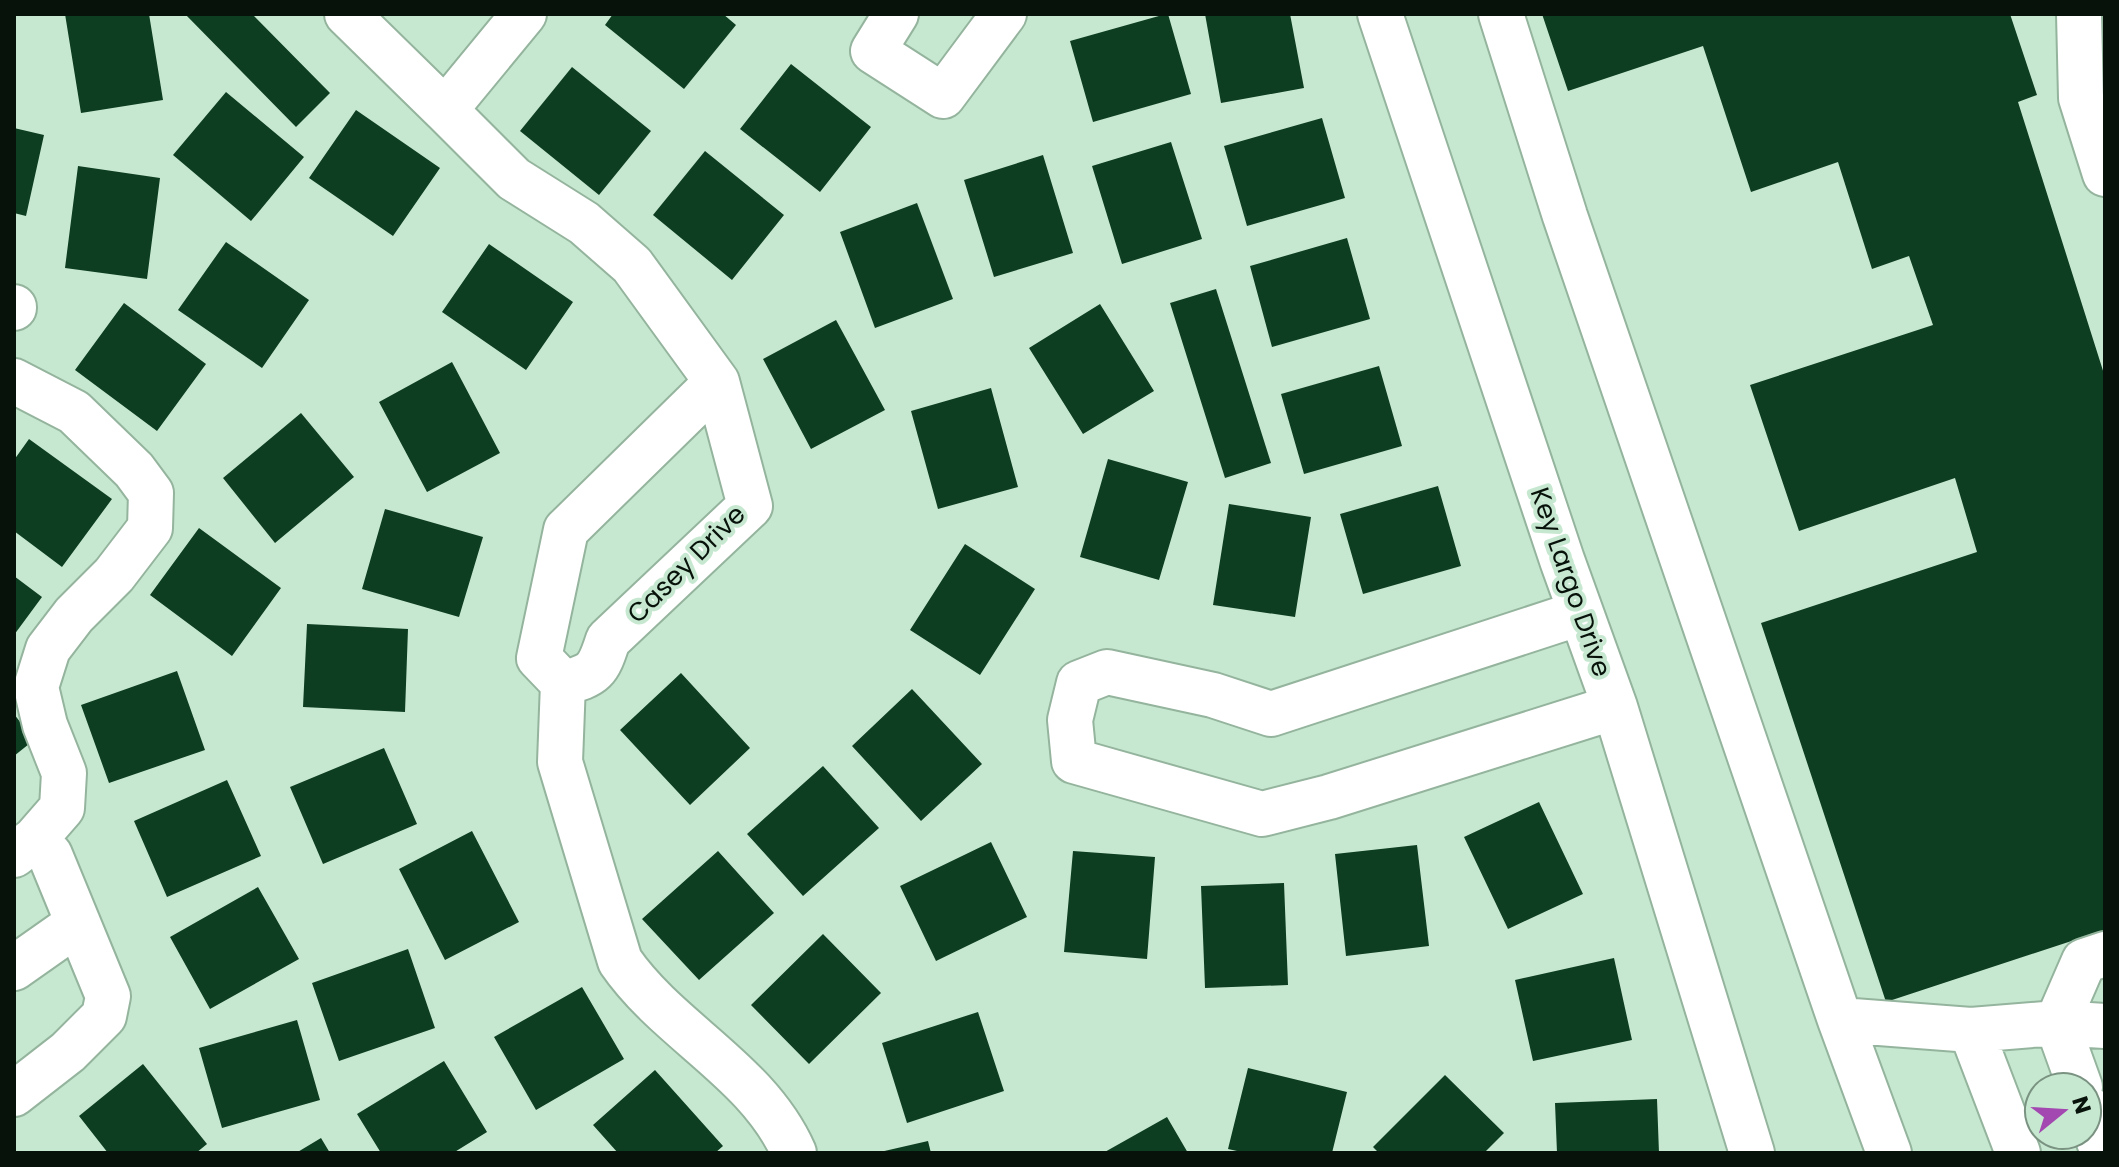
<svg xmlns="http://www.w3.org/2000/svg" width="2119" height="1167" font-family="Poppins,sans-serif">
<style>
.building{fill:#0d3e22}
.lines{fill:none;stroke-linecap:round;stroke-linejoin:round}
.minor-casing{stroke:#94b49d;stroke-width:48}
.minor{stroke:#fff;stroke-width:44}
.labels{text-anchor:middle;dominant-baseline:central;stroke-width:8;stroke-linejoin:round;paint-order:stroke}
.street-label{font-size:26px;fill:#07120a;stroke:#c7e8d0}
</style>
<rect width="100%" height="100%" fill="#c7e8d0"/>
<path class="building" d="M65,14H149L163,100L81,113Z
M185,14H252L330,93L296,127Z
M613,14H723L736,25L684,89L605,25Z
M1166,14H1168L1191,94L1093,122L1070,41Z
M1205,14H1290L1304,88L1221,103Z
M1542,14H2010L2037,95L2018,102L2105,377V930L1886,1002L1761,623L1977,552L1955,478L1799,531L1750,385L1933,325L1909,256L1872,269L1838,162L1751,192L1703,46L1568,91Z
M791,64L871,127L820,192L740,129Z
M572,67L651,131L599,195L520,131Z
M226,92L304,157L251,221L173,155Z
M356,110L440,168L393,236L309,178Z
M1322,118L1345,198L1247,226L1224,146Z
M14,128L44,135L26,216L14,213Z
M1171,142L1202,239L1122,264L1092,166Z
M705,151L784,215L732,280L653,215Z
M1043,155L1073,253L994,277L964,180Z
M78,166L160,178L147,279L65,268Z
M917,203L953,299L875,328L840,232Z
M1347,238L1370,319L1272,347L1250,266Z
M226,242L309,300L262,368L178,310Z
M489,244L573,302L526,370L442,312Z
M1216,289L1271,463L1225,478L1170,303Z
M124,303L206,364L157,431L75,370Z
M1100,304L1154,391L1083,434L1029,348Z
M836,320L885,410L811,449L763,359Z
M452,362L500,453L427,492L379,402Z
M1379,366L1402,446L1304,474L1281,394Z
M991,388L1018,487L938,509L911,411Z
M301,413L354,477L275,543L223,478Z
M29,439L112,499L62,567L14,531V460Z
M1108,459L1188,482L1159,580L1080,557Z
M1438,486L1461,566L1363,594L1340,514Z
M1229,504L1311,517L1295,617L1213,605Z
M385,509L483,537L459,617L362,589Z
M199,528L281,588L232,656L150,595Z
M965,544L1035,589L980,675L910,630Z
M14,576L42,597L14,635Z
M307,624L408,629L405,712L303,707Z
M177,671L205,750L109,783L81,705Z
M681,673L750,748L690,805L620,730Z
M912,689L982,764L921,821L852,746Z
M14,714L34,740L14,756Z
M384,748L417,824L323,864L290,787Z
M823,766L879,828L803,896L747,834Z
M227,780L261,856L167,897L134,821Z
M1539,802L1583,894L1508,929L1464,837Z
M472,831L519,922L445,960L399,869Z
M991,842L1027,917L936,961L900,886Z
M1417,845L1429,946L1346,956L1335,854Z
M718,851L774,913L699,980L642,919Z
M1073,851L1155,857L1147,959L1064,952Z
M1284,883L1288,985L1205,988L1201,886Z
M258,887L299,959L210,1009L170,937Z
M823,934L881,993L809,1064L751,1005Z
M408,949L435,1028L339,1061L312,983Z
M1614,958L1632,1040L1533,1061L1515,980Z
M582,987L624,1059L536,1110L494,1037Z
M978,1012L1004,1091L907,1123L882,1043Z
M297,1020L320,1100L222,1128L199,1048Z
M444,1061L487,1132L453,1153H381L357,1114Z
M143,1064L207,1144L196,1153H108L79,1116Z
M1248,1068L1347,1092L1332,1153H1246L1228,1149Z
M655,1070L723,1146L715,1153H618L593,1125Z
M1445,1075L1504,1133L1484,1153H1379L1373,1147Z
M1657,1099L1659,1153H1557L1555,1103Z
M1167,1117L1188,1153H1103Z
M321,1138L330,1153H296Z
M928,1141L931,1153H880V1152Z"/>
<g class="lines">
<defs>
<path id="minor" d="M347,14L445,110
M524,14L445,110L514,179L584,223L632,265L717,382L750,506L608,640C598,671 595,675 563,683L560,762L620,961C669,1032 758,1071 794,1153
M896,14L873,51L943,96L1004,14
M1380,14L1562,560L1615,707L1752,1153
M1501,14L1565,216L1840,1020L1971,1030L2057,1023L2105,1026
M2079,14L2081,98L2105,174
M14,307V308
M14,381L74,412L134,470L151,493L150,528L114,575L74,615L48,649L36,687L45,725L64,773L62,808L35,839
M1580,613L1271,714L1213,695L1107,672L1079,683L1070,720L1074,761L1262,814L1329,797L1615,707
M563,683L539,658L566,530L717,382
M14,855L35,839L50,855L108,996L104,1016L68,1052L14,1094
M14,968L78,923
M1840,1020L1889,1153
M1971,1030L2018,1153
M2080,1087L2057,1023L2084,961L2105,954
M2087,1107L2103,1153"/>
</defs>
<use href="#minor" class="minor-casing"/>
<use href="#minor" class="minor"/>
</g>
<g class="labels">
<g class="street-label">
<text transform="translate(686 564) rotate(-45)">Casey Drive</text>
<text transform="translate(1571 582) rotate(71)">Key Largo Drive</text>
</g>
</g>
<rect width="2119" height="1167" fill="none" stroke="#07120a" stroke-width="32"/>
<g transform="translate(2063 1111) rotate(72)"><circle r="38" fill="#c7e8d0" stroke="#7a9281" stroke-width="2"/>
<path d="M0-6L14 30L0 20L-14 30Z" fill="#a347b1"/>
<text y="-12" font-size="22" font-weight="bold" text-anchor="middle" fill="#07120a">N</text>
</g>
</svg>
